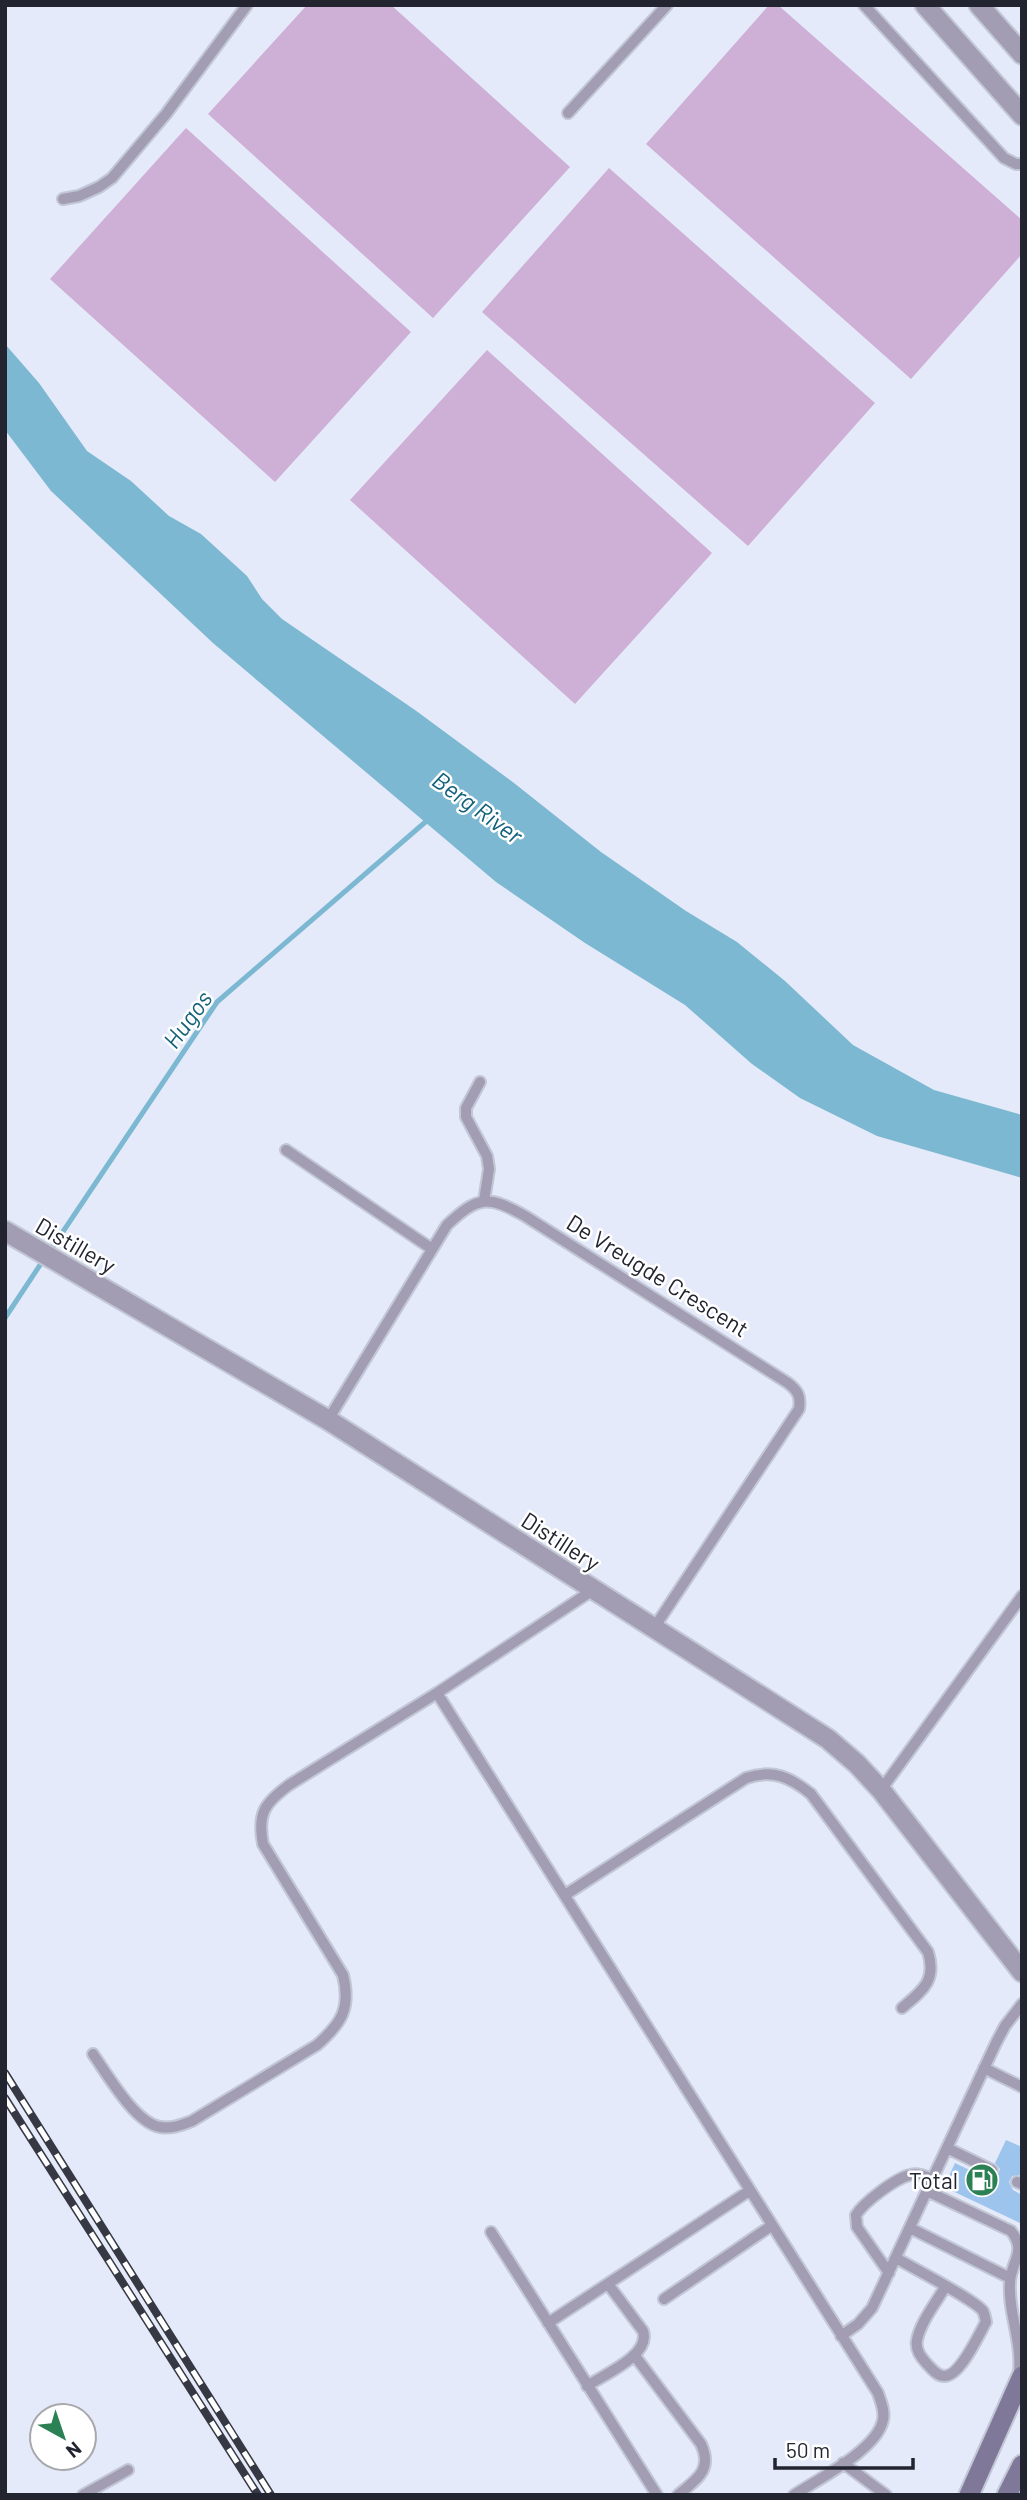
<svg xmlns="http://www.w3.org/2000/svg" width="1027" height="2500" font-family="Barlow,sans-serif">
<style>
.green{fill:#ceafd6}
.water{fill:#7cb8d2}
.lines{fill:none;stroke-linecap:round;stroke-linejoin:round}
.stream{stroke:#7cb8d2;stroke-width:5}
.building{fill:#9cc4ed}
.service-casing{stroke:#c2c7d5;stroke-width:14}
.minor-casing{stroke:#c2c7d5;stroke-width:23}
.tertiary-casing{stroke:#c2c7d5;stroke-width:23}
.secondary-casing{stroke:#c2c7d5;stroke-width:23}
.service{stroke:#a29db3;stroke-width:10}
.minor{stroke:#a29db3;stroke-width:19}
.tertiary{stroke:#a29db3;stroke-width:19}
.secondary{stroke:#7f7898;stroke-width:19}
.rail-casing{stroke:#363943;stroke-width:8}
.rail{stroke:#fff;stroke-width:5;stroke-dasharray:16;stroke-linecap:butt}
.labels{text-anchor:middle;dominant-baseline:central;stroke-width:5;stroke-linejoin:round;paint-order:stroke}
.street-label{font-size:23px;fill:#22252f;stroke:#fff}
.poi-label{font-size:23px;fill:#22252f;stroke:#fff;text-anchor:end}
.water-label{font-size:24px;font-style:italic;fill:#13617b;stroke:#fff}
</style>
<rect width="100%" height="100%" fill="#e5eafa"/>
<path class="green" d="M307,5H391L570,167L433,318L208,114Z
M769,5H778L1022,220V254L911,379L646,144Z
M186,128L411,332L275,482L50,279Z
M609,168L875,403L748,546L482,312Z
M487,350L712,553L575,704L350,500Z"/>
<path class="water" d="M5,344L39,383L87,451L131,481L169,516L201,534L247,576L262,599L282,619L415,710L514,783L601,852L686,911L737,942L785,981L853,1045L934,1090L1022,1115V1178L877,1136L800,1098L752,1064L685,1005L585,943L496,882L213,643L51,491L5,430Z"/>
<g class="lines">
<path class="stream" d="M50,1251L217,1002L430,818
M5,1318L44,1259"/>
</g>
<path class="building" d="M1006,2140L1022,2147V2171L1020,2175L1012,2176L1009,2182L1013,2190L1022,2195V2224L944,2187L955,2163L988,2179L997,2176L1000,2169L995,2163Z"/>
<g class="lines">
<defs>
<path id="service" d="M864,5L1004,158L1016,164H1022
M568,113L667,5
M63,199L79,196L99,187L112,178L166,114L247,5
M480,1082L466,1108V1117L487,1156L489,1169L484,1201
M286,1150L432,1249
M328,1420L447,1225C478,1196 488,1195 525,1216L788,1383C798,1391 801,1396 799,1409L654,1628
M437,1693L878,2393C881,2402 885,2411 883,2420C877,2450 818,2479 794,2495
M881,1790L1022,1596
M565,1895L746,1778C773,1769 790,1777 811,1794L928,1952C937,1981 922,1991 902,2008
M93,2054C107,2074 135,2123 160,2127C172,2129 181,2125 192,2121L317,2045C342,2023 351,2008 343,1975L263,1844C257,1813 265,1803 289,1785L437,1693L593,1590
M984,2068L1022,2087
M947,2148L992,2170
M1017,2182L1022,2184
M927,2191L1011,2231C1027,2251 1012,2260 1010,2281C1008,2305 1017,2329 1019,2353C1020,2362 1019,2371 1019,2380
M910,2228L1010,2278
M491,2232L657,2495
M896,2258C911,2267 975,2300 983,2311C985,2315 985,2317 986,2322C979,2334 960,2377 944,2376C937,2376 932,2369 927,2364C921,2357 915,2350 917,2340C921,2321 936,2303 945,2287
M889,2273L857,2227L856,2215C864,2202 896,2178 910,2175C918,2173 925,2176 932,2179
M664,2299L771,2226
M548,2323L749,2191
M841,2336L858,2324L872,2308L996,2043L1005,2026L1022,2004
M635,2356L701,2444C713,2470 697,2479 678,2495
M587,2386C605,2374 651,2355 643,2331L608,2284
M843,2463L886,2495
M83,2495L128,2470"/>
<path id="minor" d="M5,1231L328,1420L828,1739L857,1764L881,1790L1022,1972"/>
<path id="tertiary" d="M925,5L1022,115
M979,5L1022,54"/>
<path id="secondary" d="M969,2495L1022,2376
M1007,2495L1022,2465"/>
</defs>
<use href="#service" class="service-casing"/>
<use href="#minor" class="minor-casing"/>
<use href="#tertiary" class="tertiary-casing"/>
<use href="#secondary" class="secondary-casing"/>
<use href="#service" class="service"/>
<use href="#minor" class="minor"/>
<use href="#tertiary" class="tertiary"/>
<use href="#secondary" class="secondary"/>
<defs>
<path id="rail" d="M5,2073L271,2495
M5,2098L258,2495"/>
</defs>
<use href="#rail" class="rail-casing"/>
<use href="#rail" class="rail"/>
</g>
<defs>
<symbol id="fuel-disc" viewBox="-11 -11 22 22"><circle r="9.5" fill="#2b8054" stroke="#fff"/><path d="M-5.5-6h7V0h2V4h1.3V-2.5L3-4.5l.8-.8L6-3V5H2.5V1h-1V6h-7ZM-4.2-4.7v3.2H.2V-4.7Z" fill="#fff"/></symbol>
</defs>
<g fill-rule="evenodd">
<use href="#fuel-disc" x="963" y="2161" width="38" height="38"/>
</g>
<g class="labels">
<g class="street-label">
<text transform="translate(76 1245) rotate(30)">Distillery</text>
<text transform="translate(658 1275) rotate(32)">De Vreugde Crescent</text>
<text transform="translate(561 1541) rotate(33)">Distillery</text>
</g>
<g class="poi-label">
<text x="958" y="2180">Total</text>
</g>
<g class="water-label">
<text transform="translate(478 807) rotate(36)">Berg River</text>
<text transform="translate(187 1019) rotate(-54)">Hugos</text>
</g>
</g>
<rect width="1027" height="2500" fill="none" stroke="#22252f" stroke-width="14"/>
<g transform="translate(63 2437) rotate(140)"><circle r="33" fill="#ffffff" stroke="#a7a8ac" stroke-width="2"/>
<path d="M0-5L12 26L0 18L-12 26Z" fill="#2b8054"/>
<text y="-10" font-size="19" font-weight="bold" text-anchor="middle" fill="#22252f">N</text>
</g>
<path d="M775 2458v10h138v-10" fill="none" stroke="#22252f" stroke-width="3.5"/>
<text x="786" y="2458" font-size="21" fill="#22252f" stroke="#ffffff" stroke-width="5" paint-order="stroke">50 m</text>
</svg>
